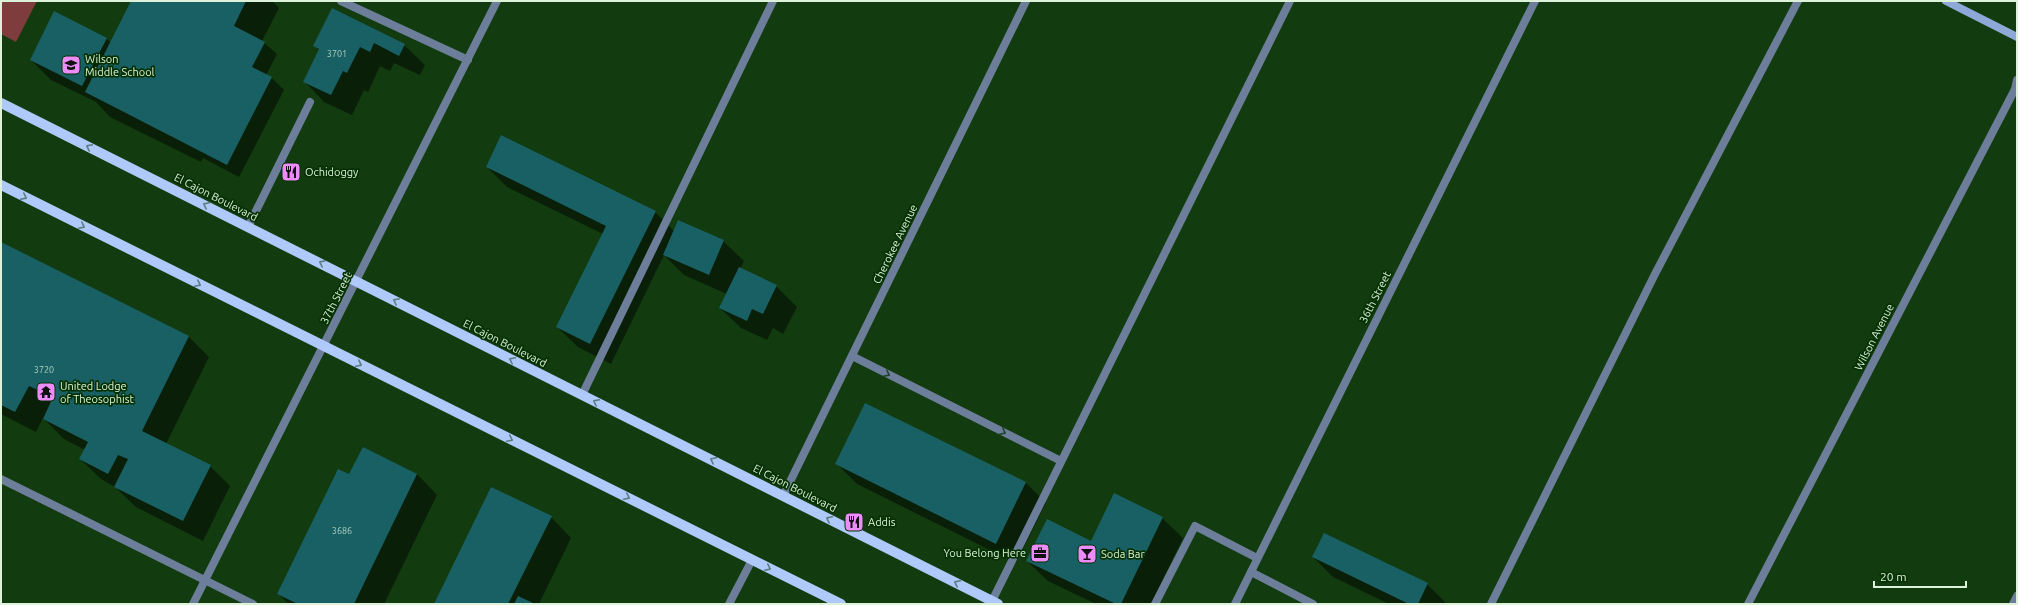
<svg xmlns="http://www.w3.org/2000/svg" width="2018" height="605" font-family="Ubuntu,sans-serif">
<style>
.green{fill:#7e3d3c}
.shadow{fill:#0007}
.building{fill:#196065}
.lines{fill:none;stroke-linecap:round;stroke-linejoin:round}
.lane{stroke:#6d7e9b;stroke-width:8}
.street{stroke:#6d7e9b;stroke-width:8}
.secondary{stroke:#8ea8d7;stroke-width:8}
.primary{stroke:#afcafa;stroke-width:10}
.oneway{stroke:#5a7e7f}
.oneway2{stroke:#20442a}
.labels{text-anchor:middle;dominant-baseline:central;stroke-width:3.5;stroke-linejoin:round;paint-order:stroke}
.number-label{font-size:9px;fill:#abcebc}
.poi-label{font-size:11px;fill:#dcf3d9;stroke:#063104;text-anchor:start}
.street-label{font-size:11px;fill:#dcf3d9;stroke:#063104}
</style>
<rect width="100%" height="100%" fill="#123b0f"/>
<path class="green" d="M1,1H37L16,42L1,34Z"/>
<path class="shadow" d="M132,1H272L279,8L262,41L277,54L266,75L272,78L284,90L239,177L203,158L201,162L110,117L96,102L51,80L31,60L106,38L111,43Z
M332,9L404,45L425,65L420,75L394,63L390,71L380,66L368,92L364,90L352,115L324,102L304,81L319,50L314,45Z
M487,167L655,212L674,231L723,241L744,261L740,269L776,286L797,307L783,334L773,328L767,340L741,328L720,308L727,294L684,275L664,255L611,364L578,347L557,327L603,234L507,187Z
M1,243L189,337L209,357L166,444L210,466L230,486L203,541L136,507L115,487L101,479L80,459L85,450L64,439L43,418L36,432L1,414Z
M836,463L1026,483L1046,503L1016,563L857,484Z
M417,474L437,495L384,604H289L278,594L350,476Z
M551,517L571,538L539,604H435Z
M1162,518L1183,538L1151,604H1096L1048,581L1027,561L1092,542Z
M1313,557L1427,584L1447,604H1389L1333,577Z"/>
<path class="building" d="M131,1H246L234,26L265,42L252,67L272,77L227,165L85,92Z
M332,8L405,44L399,56L374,43L370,52L360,47L347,73L343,71L331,95L303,82L319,49L313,46Z
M54,11L107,38L82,86L30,60Z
M501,135L656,211L590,344L556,327L606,226L486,167Z
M678,220L724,240L709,275L663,255Z
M1,242L189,336L142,431L211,465L183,521L114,487L128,459L118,455L108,474L79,459L88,442L43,419L53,397L29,386L15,412L1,405Z
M739,267L777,285L763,314L752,309L747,321L719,308Z
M865,403L1026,482L996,544L835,464Z
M363,447L417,474L354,604H298L277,594L338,469L349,474Z
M491,487L552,516L508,604H434Z
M1114,493L1163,517L1121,604H1116L1026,561L1047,519L1091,541Z
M1324,533L1428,583L1418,604H1409L1312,557Z
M518,596L535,604H514Z"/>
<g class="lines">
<path class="lane" d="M341,1L468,60
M248,227L310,102
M852,356L1061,461
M582,395L773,1
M1,479L253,604
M1251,572L1313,604
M992,601L1290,1
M1155,604L1195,526L1257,558
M1491,604L1655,274L1798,1
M2013,604L2017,596"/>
<path class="street" d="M783,496L1026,1
M193,604L497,1
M729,604L752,560
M1235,604L1535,1
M1748,604L2015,89L2017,80"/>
<path class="secondary" d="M1946,1L2017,37"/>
<path class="primary" d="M1,103L998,604
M1,185L841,604"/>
</g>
<defs><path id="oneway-chevron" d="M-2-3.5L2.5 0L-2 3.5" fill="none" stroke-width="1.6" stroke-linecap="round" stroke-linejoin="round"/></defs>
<g class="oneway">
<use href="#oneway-chevron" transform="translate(89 147) rotate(-153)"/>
<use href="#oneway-chevron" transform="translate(24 197) rotate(27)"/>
<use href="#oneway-chevron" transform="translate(206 205) rotate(-153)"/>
<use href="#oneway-chevron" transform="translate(82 226) rotate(27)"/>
<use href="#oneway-chevron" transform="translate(322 263) rotate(-153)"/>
<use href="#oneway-chevron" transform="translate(198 284) rotate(27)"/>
<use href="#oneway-chevron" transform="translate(396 301) rotate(-153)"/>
<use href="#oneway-chevron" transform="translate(512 360) rotate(-153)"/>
<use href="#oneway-chevron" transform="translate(359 364) rotate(26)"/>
<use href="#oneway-chevron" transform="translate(596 402) rotate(-153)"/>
<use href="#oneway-chevron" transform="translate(510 439) rotate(26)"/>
<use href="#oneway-chevron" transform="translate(713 460) rotate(-153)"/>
<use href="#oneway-chevron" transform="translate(627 497) rotate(26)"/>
<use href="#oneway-chevron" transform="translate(829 519) rotate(-153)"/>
<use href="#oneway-chevron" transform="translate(768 568) rotate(27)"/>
<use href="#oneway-chevron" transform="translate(957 583) rotate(-153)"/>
</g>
<g class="oneway2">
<use href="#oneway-chevron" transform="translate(887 374) rotate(27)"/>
<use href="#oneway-chevron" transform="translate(1003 432) rotate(27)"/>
</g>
<defs>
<symbol id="school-square" viewBox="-11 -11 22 22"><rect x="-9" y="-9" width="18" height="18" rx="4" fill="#ec8cfb" stroke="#063104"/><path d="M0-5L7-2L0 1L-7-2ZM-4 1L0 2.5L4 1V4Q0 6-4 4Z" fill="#111"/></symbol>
<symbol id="restaurant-square" viewBox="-11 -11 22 22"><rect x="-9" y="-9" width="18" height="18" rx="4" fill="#ec8cfb" stroke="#063104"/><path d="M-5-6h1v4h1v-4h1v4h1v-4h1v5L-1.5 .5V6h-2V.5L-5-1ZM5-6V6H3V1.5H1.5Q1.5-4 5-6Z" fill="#111"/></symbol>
<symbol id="temple-square" viewBox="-11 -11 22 22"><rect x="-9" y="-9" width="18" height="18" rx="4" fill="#ec8cfb" stroke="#063104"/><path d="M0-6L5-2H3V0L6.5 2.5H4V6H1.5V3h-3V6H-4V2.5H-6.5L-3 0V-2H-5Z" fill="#111"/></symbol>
<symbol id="office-square" viewBox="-11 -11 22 22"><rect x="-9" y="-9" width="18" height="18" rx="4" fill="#ec8cfb" stroke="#063104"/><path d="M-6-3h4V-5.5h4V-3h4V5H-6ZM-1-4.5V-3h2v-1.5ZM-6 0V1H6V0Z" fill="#111"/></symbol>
<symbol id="bar-square" viewBox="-11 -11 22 22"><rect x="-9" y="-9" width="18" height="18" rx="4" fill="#ec8cfb" stroke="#063104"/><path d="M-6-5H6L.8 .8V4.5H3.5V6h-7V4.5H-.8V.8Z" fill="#111"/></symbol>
</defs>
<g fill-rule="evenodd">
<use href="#school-square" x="60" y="54" width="22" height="22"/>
<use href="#restaurant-square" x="280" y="161" width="22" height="22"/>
<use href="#temple-square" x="35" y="381" width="22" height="22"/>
<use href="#restaurant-square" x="843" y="511" width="22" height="22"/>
<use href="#office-square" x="1029" y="542" width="22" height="22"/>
<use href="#bar-square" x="1076" y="543" width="22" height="22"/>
</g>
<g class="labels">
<g class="number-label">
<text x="337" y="54">3701</text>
<text x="44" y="370">3720</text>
<text x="342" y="531">3686</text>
</g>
<g class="poi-label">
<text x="85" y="59">Wilson<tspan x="85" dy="13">Middle School</tspan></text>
<text x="305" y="172">Ochidoggy</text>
<text x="60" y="386">United Lodge<tspan x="60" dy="13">of Theosophist</tspan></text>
<text x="868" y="522">Addis</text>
<text x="1026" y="553" text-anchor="end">You Belong Here</text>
<text x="1101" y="554">Soda Bar</text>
</g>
<g class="street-label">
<text transform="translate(216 197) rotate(27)">El Cajon Boulevard</text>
<text transform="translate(895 244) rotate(-64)">Cherokee Avenue</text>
<text transform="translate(1375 297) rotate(-63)">36th Street</text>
<text transform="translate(336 298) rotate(-63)">37th Street</text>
<text transform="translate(1874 337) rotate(-63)">Wilson Avenue</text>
<text transform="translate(505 343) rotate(27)">El Cajon Boulevard</text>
<text transform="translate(795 488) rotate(27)">El Cajon Boulevard</text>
</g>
</g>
<rect width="2018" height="605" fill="none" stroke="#dcf3d9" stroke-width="4"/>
<path d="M1874 581v6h92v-6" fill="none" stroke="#dcf3d9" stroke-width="2"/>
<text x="1880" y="581" font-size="12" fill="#dcf3d9" stroke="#063104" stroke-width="3" paint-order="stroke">20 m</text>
</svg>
